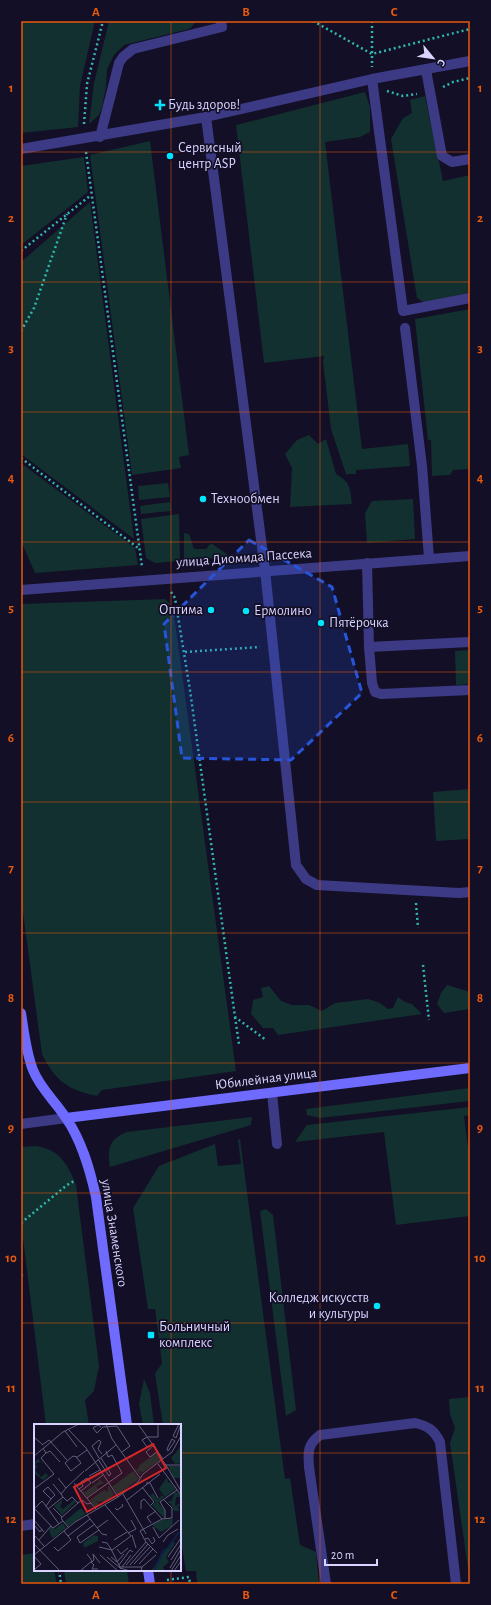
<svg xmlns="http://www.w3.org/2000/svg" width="491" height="1605" font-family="'Alegreya Sans',sans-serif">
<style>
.green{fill:#12302f}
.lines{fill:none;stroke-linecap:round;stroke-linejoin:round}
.path{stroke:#2fb8b0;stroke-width:2.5;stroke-dasharray:2 3;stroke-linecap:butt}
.service{stroke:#3d3a85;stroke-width:10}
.minor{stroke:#3d3a85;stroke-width:10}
.secondary{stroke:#6f6bff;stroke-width:10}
.marked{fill:#2655da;fill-opacity:0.2;stroke:#2655da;stroke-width:3;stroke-dasharray:8 5;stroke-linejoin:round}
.grid{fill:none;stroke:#e8590c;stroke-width:1;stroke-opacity:0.55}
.poi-dot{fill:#00e5ff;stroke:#130f26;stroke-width:1.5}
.labels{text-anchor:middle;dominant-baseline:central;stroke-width:3.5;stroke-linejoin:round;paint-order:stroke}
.poi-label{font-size:14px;fill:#d9d4ff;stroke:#130f26;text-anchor:start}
.street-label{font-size:14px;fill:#d9d4ff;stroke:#130f26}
.inset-river{fill:none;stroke:#0c2248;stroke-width:2}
.inset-road{fill:none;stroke:#625e7d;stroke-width:1}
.view{fill:#d62828;fill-opacity:0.15;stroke:#d62828;stroke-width:2}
.inset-edge{fill:none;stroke:#d9d4ff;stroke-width:2}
.neatline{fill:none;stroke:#e8590c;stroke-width:1.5}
.grid-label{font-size:13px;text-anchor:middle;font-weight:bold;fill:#e8590c}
</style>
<rect width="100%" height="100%" fill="#130f26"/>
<path class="green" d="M21,21H95L80,86L78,127L21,133Z
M109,21H197L189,29L124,45L114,55L107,69L106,87L102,107L99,115L89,124L94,83Z
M365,92L370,107V132L360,137L325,142L362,449L408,444L410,466L356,470V474H346L331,429L323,362L324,356L264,363L236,125Z
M425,96L443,181L470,175V293L425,303L417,298L391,139L403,118L412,113L410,100Z
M150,141L189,455L179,457L181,468L132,475L90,155Z
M84,157L88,192L21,245V166Z
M90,202L134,539L21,454V262Z
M470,309V469L453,470L450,475L432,476L431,440H428L415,319Z
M309,435L318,444L326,439L336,474C351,483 350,488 352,504L290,507L292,468L285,454L297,440Z
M21,463L135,548L138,565L35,573L21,541Z
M168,483L170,497L139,500L138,486Z
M413,499L415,539L367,543L365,513L372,501Z
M170,502L171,511L141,514L140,506Z
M179,514L180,561L155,563L146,558L141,519Z
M184,533L189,534L194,549H206L211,543L231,557L184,560Z
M165,599L173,607L236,1071L102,1090L97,1096C67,1090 55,1080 42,1054L21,898V604Z
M470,650V684L456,685L455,651Z
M470,789V839L436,841L433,792Z
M447,985L470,992V1009L444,1013L437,1004L441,993Z
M269,986L281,1001L292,1005H309L322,1011L335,1003L368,999L380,1003L388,1009L393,1008L398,997L405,1002L412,1004L422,1014L278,1035L273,1028H263L251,1014L253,1000L263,997L261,988Z
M470,1088V1101L320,1118L307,1115L306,1109Z
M470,1107V1115L464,1116L468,1146L470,1147V1216L396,1225L384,1132L295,1142L307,1125Z
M252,1117L251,1125L110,1167C107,1149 109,1139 127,1132Z
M240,1139L285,1479L290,1478L300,1545L316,1552L319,1584H197L196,1571H186L180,1535V1425H163L155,1374L162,1363L155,1309H148L133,1208L159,1166L215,1144L218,1166L241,1164L238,1140Z
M36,1146C59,1149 68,1164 76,1185L99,1366L94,1391L85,1400L89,1425H46L21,1222V1147Z
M266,1209L273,1215L296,1410L286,1416L260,1211Z
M144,1379L150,1393L154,1425H143L139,1404Z
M470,1397V1458L468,1459L470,1472V1582L450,1443L455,1428L450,1414L449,1399Z
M35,1553V1570H54L57,1584H21V1555Z
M64,1570H127L129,1584H66Z"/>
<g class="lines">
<path class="path" d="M313,21L372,54L470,29
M372,21V67
M443,87L453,82L470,78
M387,91L403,96L417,94
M84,124L87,84L103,21
M86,152L142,567
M21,251L91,195
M21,331L34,308L67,214
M21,458L138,548
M171,592L175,598L190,690L235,1017L266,1040
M185,652L260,647
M416,903L418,928
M423,965L429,1020
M235,1017L239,1044
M21,1223L67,1185L74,1181
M21,1275L24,1277
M59,1570L61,1584
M167,1580L189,1577L190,1584"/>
<path class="service" d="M426,70L442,156L452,162L470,159
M372,79L403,311L470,298
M206,117L265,570L296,865L306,879L317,885L459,893L470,892
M100,137L119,63L123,57L133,49L222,27L221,21
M21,149L206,117L372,79L470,61
M405,328L422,466L429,558
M367,563L369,647L372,683L375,692L381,694L470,690
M369,647L470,642
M272,1093L277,1144
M326,1584L309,1467C308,1452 307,1445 320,1435L415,1423C428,1426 434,1430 440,1442L456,1584"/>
<path class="minor" d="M21,590L470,556
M21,1124L66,1118
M21,1526L35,1524"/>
<path class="secondary" d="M21,1013C24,1032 26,1052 33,1070C40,1088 55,1101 66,1118C82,1141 90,1170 96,1197L127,1425
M66,1118L470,1068
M148,1570L150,1584"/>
</g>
<path class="marked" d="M249,540L332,587L362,693L291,760L182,758L164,624Z"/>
<path class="grid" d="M171,21V1425M320,21V1584M21,152H470M21,282H470M21,412H470M21,542H470M21,672H470M21,802H470M21,933H470M21,1063H470M21,1193H470M21,1323H470M21,1453H35M180,1453H470M171,1570V1584"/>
<g class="poi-dot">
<path d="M158 99h4v4h4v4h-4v4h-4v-4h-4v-4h4z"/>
<circle cx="170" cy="156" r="4"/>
<circle cx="203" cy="499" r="4"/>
<circle cx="211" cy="610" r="4"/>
<circle cx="246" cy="611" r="4"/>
<circle cx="321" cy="623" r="4"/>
<circle cx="377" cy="1306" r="4"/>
<rect x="147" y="1331" width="8" height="8" rx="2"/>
</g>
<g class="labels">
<g class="poi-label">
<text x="168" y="105">Будь здоров!</text>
<text x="178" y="148">Сервисный<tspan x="178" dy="16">центр ASP</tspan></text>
<text x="211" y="499">Технообмен</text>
<text x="203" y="610" text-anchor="end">Оптима</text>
<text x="254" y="611">Ермолино</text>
<text x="329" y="623">Пятёрочка</text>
<text x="369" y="1298" text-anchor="end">Колледж искусств<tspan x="369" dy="16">и культуры</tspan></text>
<text x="159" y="1327">Больничный<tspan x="159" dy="16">комплекс</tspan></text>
</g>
<g class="street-label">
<text transform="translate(244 558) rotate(-4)">улица Диомида Пассека</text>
<text transform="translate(266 1079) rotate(-7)">Юбилейная улица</text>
<text transform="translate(114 1233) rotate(81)">улица Знаменского</text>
</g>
</g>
<g transform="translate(34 1424)">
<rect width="147" height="147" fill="#130f26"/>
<path d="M147,22V39L141,40L137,34ZM123,28L128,35L109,48L105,47L108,50H105L101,45L103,46L106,41ZM4,35L14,44L7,37L1,40L4,43L1,46L7,53L12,49L14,52L9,56L0,49V39ZM134,42H147V54H140ZM99,47L105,55L84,71L78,63ZM133,53L134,59L136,58L142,65L131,73L125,65ZM64,55L70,59L62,62L64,65L53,73L48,67L51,68L65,58ZM74,61L80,70L74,77L62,78L66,80L61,83L56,76L70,66L74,68ZM143,67L141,70L143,68L147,71V78L146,73H142L141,82L147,79V82H144L145,87H140L137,80L133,78L138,76L140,70L130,74ZM126,68L130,73L124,79L131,86L130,94L118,81L122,78L116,72L119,69L123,75L128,72ZM29,75L26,83L29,85L40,76L42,78L28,91L20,82ZM47,84L52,90L34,102L30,98ZM139,95L138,102L127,108L118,101L127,96ZM29,99L32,104L19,114L17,112L15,105L17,103L21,105ZM60,111L64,112V117L50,124L49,119ZM138,117L141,119L132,133L135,138L129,143L131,147H117Z" fill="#12302f"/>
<path class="inset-river" d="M120,147L129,127L134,124L145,108"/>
<path class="inset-road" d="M72,0L78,15L106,54M104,0L129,35M67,3L64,1L59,4L63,9L69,3L83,2L96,22L88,28M34,5L52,24L84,73M31,7L43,23M139,12L142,14L147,0M139,12L145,0M0,13L9,21M114,13H124V0M138,15L141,17L134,27L133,25ZM8,21L15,16L33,36M120,21L112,28L116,33L124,27M111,25L113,23L108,16L113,13M12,29L16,27L26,38M0,32L29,8L45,0M42,34L53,26M43,34L47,39L37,47L31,39L39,32L43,33M65,34L58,22L65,16L67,18L64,25L68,30M67,34L77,50L75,52M64,35L75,52M128,36L132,41H147M124,40L147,71M132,41L147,67M51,47L82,21M55,52L66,46M40,59L62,85M58,59L69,51M112,59H116L124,74M19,60L27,70M108,63L120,78L117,81M32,64L50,47M0,65L20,50L7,34L12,29L9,24M45,65L49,62L47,58L53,54L57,59L47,67M89,70L112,110M29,73L33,77L38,73L44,79L48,76L53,80L57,79M53,74L88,49L78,31L74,33L72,27M17,75L21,71L14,63L9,67L17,75L12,82L25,100M93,76L126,50M71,81L97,112L78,126M0,84L19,104L29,97L34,103M1,84L8,77L12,82M19,84L28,93M81,84L83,86L89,82L88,80M14,85L29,73L27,70L32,64L24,54M107,85V77L110,75L128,95M53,91L68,110L73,111M131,95V86L126,78L143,66M0,96L10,108M29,97L27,94L44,79M117,99L113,93L122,87M61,100L43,113L46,119L65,106M0,101L6,108L8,105M119,103L125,114L145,96M63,104L74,96M94,109L102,105L97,96M0,111L10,122M98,111L102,124M34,112L56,95M111,115L114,114L118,120L121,117L119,113M5,116L17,102M80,116L93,108M68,118L73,119L77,125L87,145M129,118L134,111L144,105M0,120L26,147M20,123L24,127L37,116L30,107M65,123L78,126M83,125L87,130L94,124M123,129L112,118L106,107L128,95L138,94V84L129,75M0,131L41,98L84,73L104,58L109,50L138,28L147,12M66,131L84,147M0,132L7,140L0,146M73,133L86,144L96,147M77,133L83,138L90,130M134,133L147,114M137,136L147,120M57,138L60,141L58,145H64M58,138L60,136L59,130L66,139M100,140L116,123M105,140L119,125M85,141L96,126L99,128M92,141L112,118M96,141L114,120M85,143H108L107,147M88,143L97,131M108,143L122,131M136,144L147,125M46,147L58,137L53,130M137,147L147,131M140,147L147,137"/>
<path class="view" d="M119,20L132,44L53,88L40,63Z"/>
<rect width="147" height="147" class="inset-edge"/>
</g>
<rect width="491" height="1605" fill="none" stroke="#130f26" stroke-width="44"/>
<g transform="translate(433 58) rotate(119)" stroke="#130f26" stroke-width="3" paint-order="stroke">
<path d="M0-3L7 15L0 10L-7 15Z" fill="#d9d4ff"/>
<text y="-6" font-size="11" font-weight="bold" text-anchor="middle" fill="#d9d4ff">С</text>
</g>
<path d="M325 1559v6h52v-6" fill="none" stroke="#d9d4ff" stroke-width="2"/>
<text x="331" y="1559" font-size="12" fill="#d9d4ff" stroke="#130f26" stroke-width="3" paint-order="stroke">20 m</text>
<rect x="22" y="22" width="447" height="1561" class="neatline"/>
<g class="grid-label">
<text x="96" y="16">A</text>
<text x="246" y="16">B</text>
<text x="394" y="16">C</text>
<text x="11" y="92">1</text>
<text x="480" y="92">1</text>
<text x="11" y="222">2</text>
<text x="480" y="222">2</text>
<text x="11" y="352">3</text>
<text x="480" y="352">3</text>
<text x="11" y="482">4</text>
<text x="480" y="482">4</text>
<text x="11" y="612">5</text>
<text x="480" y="612">5</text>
<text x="11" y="742">6</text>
<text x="480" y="742">6</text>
<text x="11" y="872">7</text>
<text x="480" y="872">7</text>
<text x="11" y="1002">8</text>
<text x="480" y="1002">8</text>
<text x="11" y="1132">9</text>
<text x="480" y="1132">9</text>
<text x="11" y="1262">10</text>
<text x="480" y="1262">10</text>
<text x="11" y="1392">11</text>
<text x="480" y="1392">11</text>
<text x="11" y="1523">12</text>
<text x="480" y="1523">12</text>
<text x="96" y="1599">A</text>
<text x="246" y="1599">B</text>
<text x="394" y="1599">C</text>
</g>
</svg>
